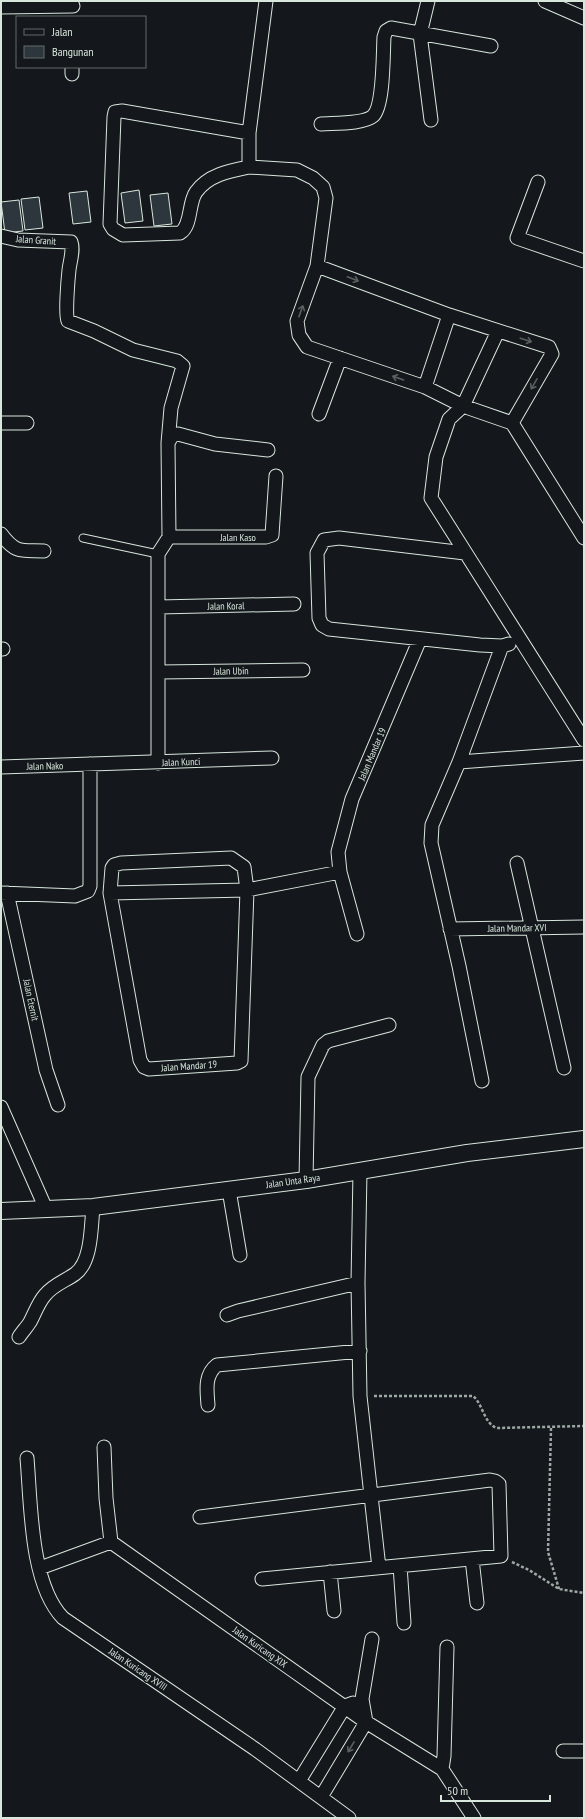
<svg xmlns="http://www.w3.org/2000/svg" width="585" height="1819" font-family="'PT Sans Narrow',sans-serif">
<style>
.building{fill:#2c363c;stroke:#d8e6dc}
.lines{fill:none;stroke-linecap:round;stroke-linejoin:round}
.service-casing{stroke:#d8e6dc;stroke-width:9}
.minor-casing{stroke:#d8e6dc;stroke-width:15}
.tertiary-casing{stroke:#d8e6dc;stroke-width:18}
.path{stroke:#9da8a2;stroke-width:2.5;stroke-dasharray:3 2;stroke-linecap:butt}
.service{stroke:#14181c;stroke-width:7}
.minor{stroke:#14181c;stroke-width:13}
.tertiary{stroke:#14181c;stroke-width:16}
.oneway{stroke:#59605f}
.labels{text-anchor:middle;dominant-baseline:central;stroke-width:3;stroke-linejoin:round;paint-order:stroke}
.street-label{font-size:10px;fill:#d8e6dc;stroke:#14181c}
</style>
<rect width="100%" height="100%" fill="#14181c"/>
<path class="building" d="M139,190L143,221L125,223L121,193Z
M87,191L91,222L73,224L69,193Z
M168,193L172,224L154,226L150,195Z
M39,197L43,228L25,230L21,199Z
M19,200L23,231L5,233L1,202Z"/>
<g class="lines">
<defs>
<path id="service" d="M83,538L158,554"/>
<path id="minor" d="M428,1L420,34L431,120
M545,1L584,18
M1,7L73,6
M72,74V67
M321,124C334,123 364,124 373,116C384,106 383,53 384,37L386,31L391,28L491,46
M249,133L122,111L115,112L114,117L110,224L113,229L123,235L180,233C192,226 188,203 196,192C208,175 229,171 249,167V133L266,1
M249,167L297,170L313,178L323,187L326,198L317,266L297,321L299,335L307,347L425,387L463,406L512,423L584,538
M538,182L517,238L584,261
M1,236L18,240L71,242C74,250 70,261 69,270C68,279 65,315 68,321L94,331L133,350L177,361L183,366L171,408L168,443L169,537L158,554V763
M317,266L449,315L549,347L552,354L512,423
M498,331L463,406L449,419L436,457L431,498L584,740
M425,387L449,315
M319,414L340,358
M1,423H27
M168,443L172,436L178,434L215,444L268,450
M1,534C16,554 21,550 44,551
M169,537H266L272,535L276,476
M465,553L339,538L324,540L317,553L319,618L322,625L329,629L480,645L502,646
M159,607L294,604
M509,644L502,646L459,762L584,753
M1,649H3
M159,672L303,670
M459,762L432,825L431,843L459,966L482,1081
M1,767L272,758
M231,858L244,867L247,890L241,1061L237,1063L149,1069L144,1067L140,1060L110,893L112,868L114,865L121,863Z
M517,863L564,1068
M340,872L357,934
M1,893L75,896L88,891L90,886V764
M7,893L46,1070L58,1105
M110,893L247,890L340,872L338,852L352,799L420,639
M450,929L584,927
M1,1107L46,1209
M360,1171L358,1283L360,1396L379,1568
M306,1180L308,1077L323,1045L328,1041L389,1025
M229,1190L240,1255
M227,1315L238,1311L358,1283
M19,1337C22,1332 27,1327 30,1322C35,1313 38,1303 45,1295C53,1285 65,1281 75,1274C92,1262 91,1226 93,1207
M208,1405C207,1391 204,1375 217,1365L360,1351
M104,1447L106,1498L111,1542L366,1722L442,1769L474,1818
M27,1458C31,1504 30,1584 63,1618L255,1749L349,1818
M200,1517L490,1480L495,1481L499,1484L501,1556L262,1579
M472,1559L477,1603
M400,1566L404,1623
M40,1568L111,1542
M330,1572L334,1611
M563,1751H584
M442,1769L444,1756L447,1647
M299,1781L345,1706L353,1703
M321,1797L366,1722L362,1699L372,1639"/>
<path id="tertiary" d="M1,1211L93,1207L306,1180L467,1153L584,1139"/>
</defs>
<use href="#service" class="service-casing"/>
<use href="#minor" class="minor-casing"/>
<use href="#tertiary" class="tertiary-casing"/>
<path class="path" d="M374,1396H473C483,1404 484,1424 497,1428L584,1426
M551,1428L548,1552L559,1589
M512,1562L529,1570L559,1589L584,1593"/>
<use href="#service" class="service"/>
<use href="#minor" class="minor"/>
<use href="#tertiary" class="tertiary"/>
</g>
<defs><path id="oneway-shaft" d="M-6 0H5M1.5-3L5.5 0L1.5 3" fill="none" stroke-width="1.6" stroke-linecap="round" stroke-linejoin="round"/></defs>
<g class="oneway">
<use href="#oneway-shaft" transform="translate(353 279) rotate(21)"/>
<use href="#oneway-shaft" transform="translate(301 311) rotate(-70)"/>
<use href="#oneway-shaft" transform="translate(526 340) rotate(18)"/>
<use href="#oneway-shaft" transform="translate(398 378) rotate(-161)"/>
<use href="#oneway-shaft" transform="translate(534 384) rotate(120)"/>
<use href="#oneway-shaft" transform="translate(351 1747) rotate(121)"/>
</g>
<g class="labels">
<g class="street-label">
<text transform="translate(36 240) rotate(4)">Jalan Granit</text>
<text x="238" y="537">Jalan Kaso</text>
<text transform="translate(226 606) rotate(-1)">Jalan Koral</text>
<text transform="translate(231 671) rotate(-1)">Jalan Ubin</text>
<text transform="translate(372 754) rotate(-67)">Jalan Mandar 19</text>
<text transform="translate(181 762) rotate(-2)">Jalan Kunci</text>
<text transform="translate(45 766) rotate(-1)">Jalan Nako</text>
<text transform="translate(517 928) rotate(-1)">Jalan Mandar XVI</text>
<text transform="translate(31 1000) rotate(78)">Jalan Eternit</text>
<text transform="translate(189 1066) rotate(-4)">Jalan Mandar 19</text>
<text transform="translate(293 1181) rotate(-8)">Jalan Unta Raya</text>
<text transform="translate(260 1647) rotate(35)">Jalan Kuricang XIX</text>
<text transform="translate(138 1669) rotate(34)">Jalan Kuricang XVIII</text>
</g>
</g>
<rect width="585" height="1819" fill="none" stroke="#d8e6dc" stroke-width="4"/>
<rect x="16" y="16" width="130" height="52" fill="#14181c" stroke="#626a69"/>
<rect x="24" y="29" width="20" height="6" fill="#14181c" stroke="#626a69"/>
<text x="52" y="36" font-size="12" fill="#d8e6dc">Jalan</text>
<rect x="24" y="46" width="20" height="12" fill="#2c363c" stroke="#626a69"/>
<text x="52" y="56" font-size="12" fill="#d8e6dc">Bangunan</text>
<path d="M441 1795v6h109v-6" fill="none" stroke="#d8e6dc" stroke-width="2"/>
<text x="447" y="1795" font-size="12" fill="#d8e6dc" stroke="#14181c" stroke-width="3" paint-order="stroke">50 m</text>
</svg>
